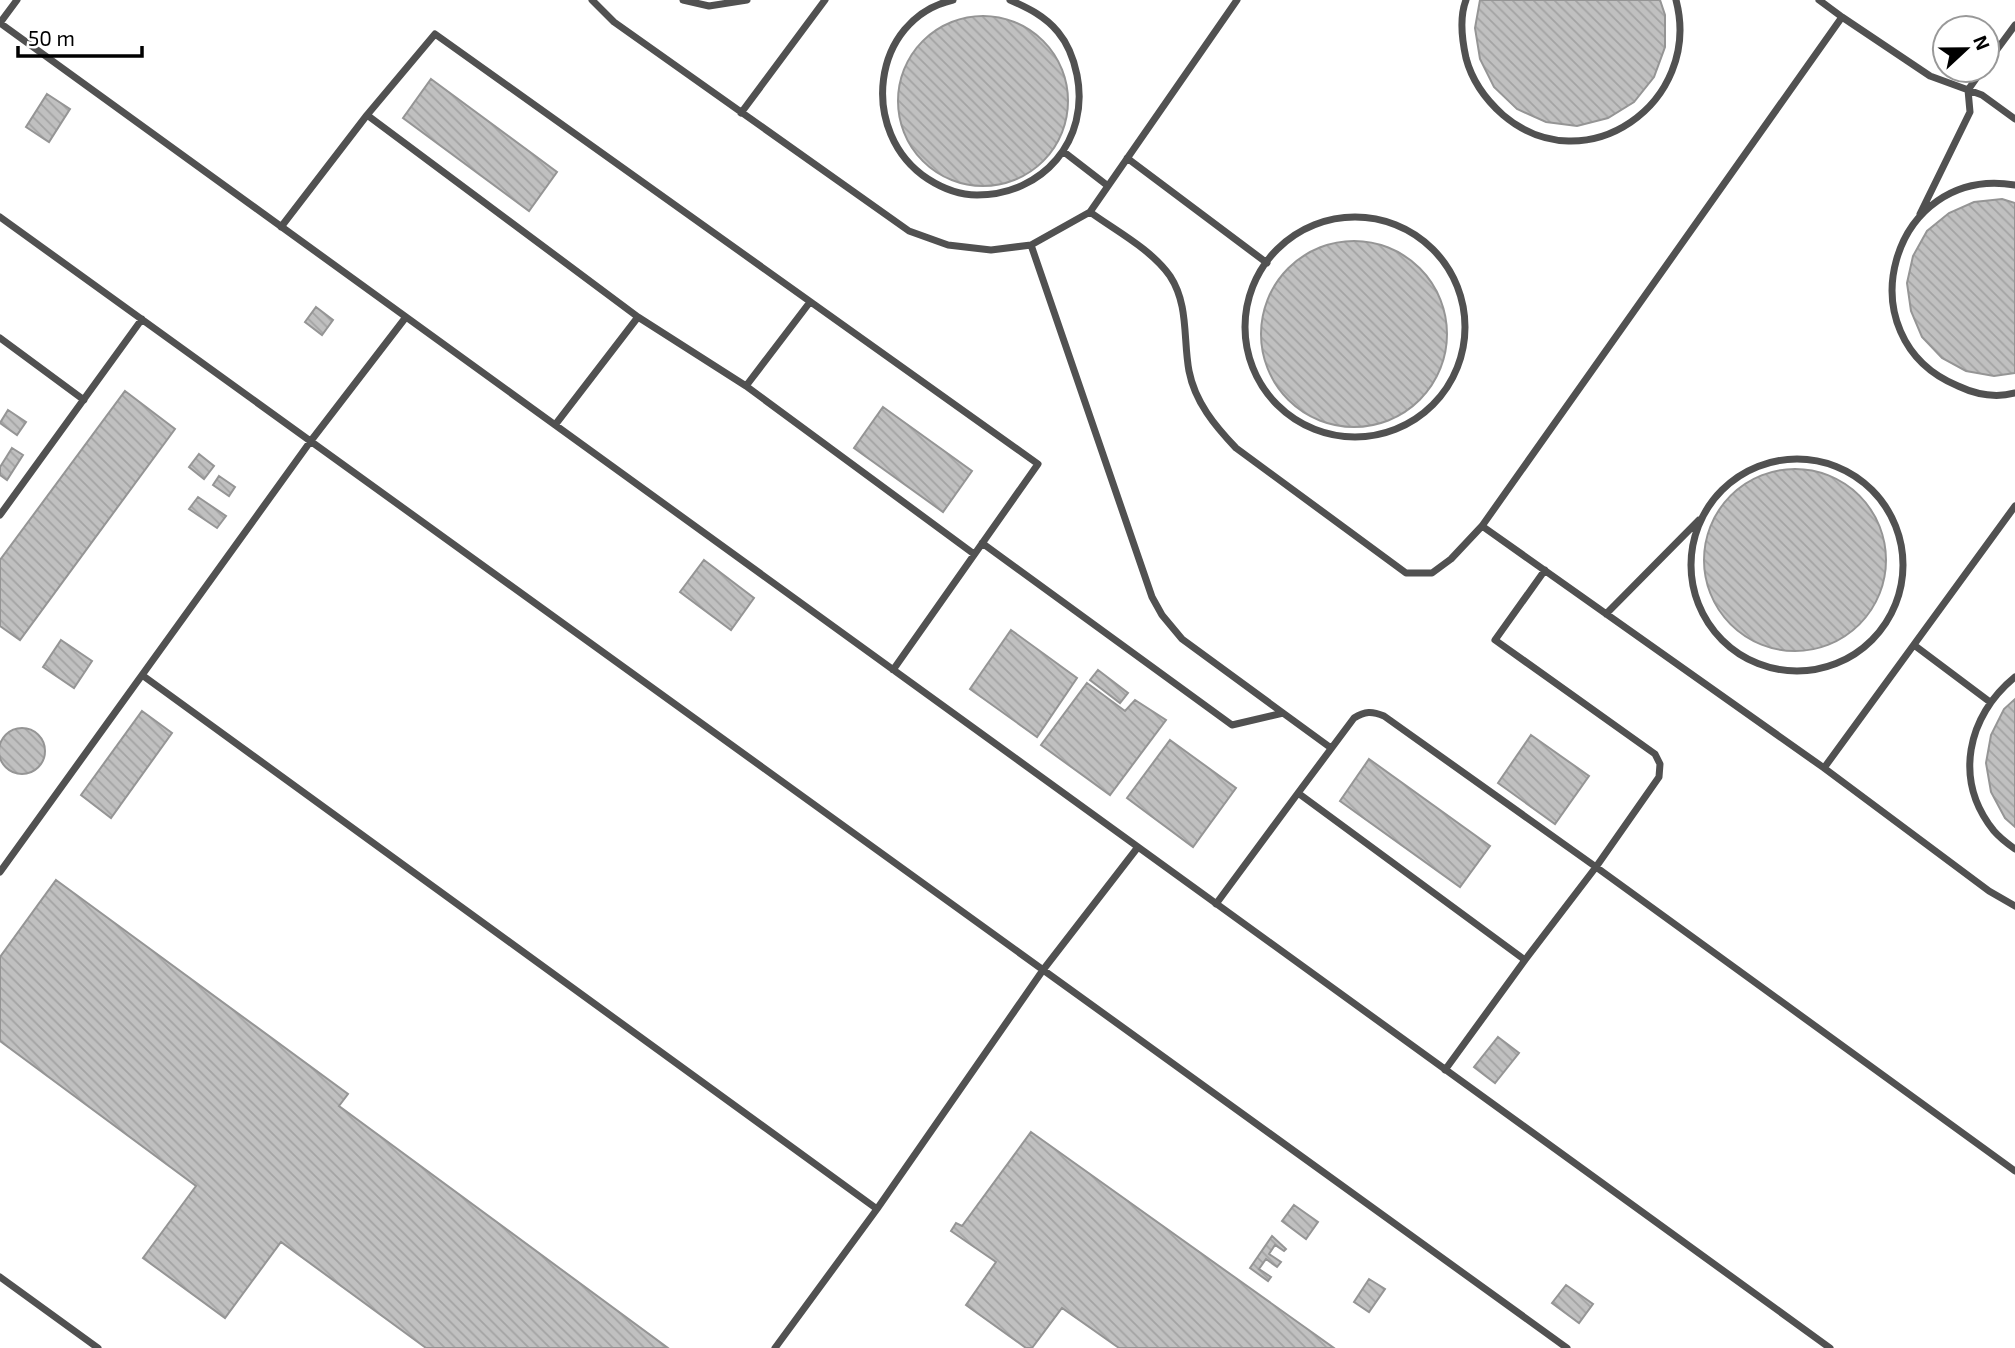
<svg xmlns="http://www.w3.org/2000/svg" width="2015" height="1348" font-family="'Exo 2',sans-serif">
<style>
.building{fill:url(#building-back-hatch);stroke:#959595;stroke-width:2}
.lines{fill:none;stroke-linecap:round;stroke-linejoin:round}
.lane{stroke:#515151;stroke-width:7}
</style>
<defs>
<pattern id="building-back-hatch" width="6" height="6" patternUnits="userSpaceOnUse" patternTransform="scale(1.75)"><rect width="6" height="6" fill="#c0c0c0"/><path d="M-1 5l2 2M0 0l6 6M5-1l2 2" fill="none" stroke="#a3a3a3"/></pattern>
</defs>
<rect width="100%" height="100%" fill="#fff"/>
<path class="building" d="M1480,0H1660L1665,15V47L1654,77L1634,102L1608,118L1577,126L1546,122L1517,109L1494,87L1480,59L1475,28Z
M898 101a85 85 0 1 1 170 0a85 85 0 1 1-170 0Z
M431,79L557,172L529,211L403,118Z
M47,94L70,109L49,142L26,127Z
M2002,199L2015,203V373L1994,376L1966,371L1942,358L1922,337L1911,311L1907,283L1913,256L1927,231L1949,213L1974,202Z
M1261 334a93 93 0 1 1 186 0a93 93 0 1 1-186 0Z
M316,307L333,320L322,335L305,322Z
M125,391L175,429L20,640L0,626V560Z
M883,407L972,471L943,512L854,448Z
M8,410L26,422L17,435L0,423Z
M12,448L23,455L7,480L0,475V467Z
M199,454L214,466L204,479L189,467Z
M1704 560a91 91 0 1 1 182 0a91 91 0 1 1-182 0Z
M219,476L235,487L229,496L213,485Z
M198,497L226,516L217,528L189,509Z
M704,560L754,598L731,630L680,592Z
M1011,630L1077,678L1037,737L970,689Z
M61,640L92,661L74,688L43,667Z
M1098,670L1128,693L1120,703L1090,680Z
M1087,683L1125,711L1135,700L1166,720L1110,795L1041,745Z
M2015,699V827L2005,818L1991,792L1986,763L1991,735L2004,709Z
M142,711L172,733L111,818L81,795Z
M-1 751a23 23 0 1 1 46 0a23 23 0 1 1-46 0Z
M1531,735L1589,776L1555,824L1498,783Z
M1170,740L1236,788L1193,847L1127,798Z
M1369,759L1490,846L1460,887L1340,801Z
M56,880L348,1094L339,1106L668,1348H426L281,1242L225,1318L143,1258L196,1186L0,1041V957Z
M1498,1037L1519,1053L1495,1083L1474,1067Z
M1031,1132L1334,1348H1119L1062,1308L1032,1348H1026L966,1305L996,1262L951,1231L956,1223L962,1226Z
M1294,1205L1318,1222L1306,1239L1282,1221Z
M1272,1236L1286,1249L1284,1251L1275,1245L1269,1254L1281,1262L1277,1267L1266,1259L1259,1269L1271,1277L1268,1281L1250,1268Z
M1369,1279L1385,1289L1369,1312L1354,1302Z
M1566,1285L1593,1304L1579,1323L1552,1303Z"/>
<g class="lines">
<path class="lane" d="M592,0L614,22L909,231L948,245L991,250L1031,245L1090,212L1237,0
M683,0L709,6L747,0
M953,0C871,19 858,133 928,179C942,188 960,195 977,195C1043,195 1090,140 1077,75C1074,60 1068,44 1058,32C1045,16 1028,8 1010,0
M1466,0C1459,18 1462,40 1466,58C1472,81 1485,99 1503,115C1585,185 1703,103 1676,0
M1842,17L1930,76L1982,95L2015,119
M0,23L1830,1348
M0,23L17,0
M1987,63L2015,25
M741,113L825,0
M367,115L638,317L746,386L974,554
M1064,152L1108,186
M1127,158L1267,263
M2015,185C1891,164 1842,338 1958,386C1975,394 1996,398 2015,393
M1090,212C1116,231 1151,249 1170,276C1189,305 1183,339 1189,371C1195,402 1215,426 1236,448L1406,573H1432L1451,559L1482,526L1842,17L1819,0
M1920,214L1970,112L1968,90L1982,70
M0,217L1567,1348
M1245 327a110 110 0 1 1 220 0a110 110 0 1 1-220 0Z
M281,227L367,115L435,34L1038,464L893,670
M1031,245L1152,597L1162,615L1182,639L1283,713
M0,338L84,400
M746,386L810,302
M555,425L638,317
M1691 565a106 106 0 1 1 212 0a106 106 0 1 1-212 0Z
M0,515L142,319
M1482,526L1824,768L1989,891L2015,906
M982,543L1232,725L1283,713L1331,748
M1606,614L1699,520
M1914,645L1990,702
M142,675L877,1209
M2015,677C1967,716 1953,780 1994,831C2000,838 2008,844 2015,849
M1824,768L2015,506
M1298,793L1354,718C1365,711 1372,711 1384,716L1596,867L1659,777L1660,764L1655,754L1495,640L1545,570
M0,872L310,442L406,317
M1216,904L1298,793L1525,960
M1445,1070L1525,960L1596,867L2015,1171
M0,1277L98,1348
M775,1348L877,1209L1043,970L1138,847"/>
</g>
<g transform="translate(1966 49) rotate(68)"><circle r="33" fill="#ffffff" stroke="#999999" stroke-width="2"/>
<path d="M0-5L12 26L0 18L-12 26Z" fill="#000000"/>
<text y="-10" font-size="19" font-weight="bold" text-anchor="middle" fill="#000000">N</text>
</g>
<path d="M18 46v10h124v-10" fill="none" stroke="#000000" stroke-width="3.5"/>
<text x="28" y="46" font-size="21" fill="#000000" stroke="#ffffff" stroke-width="5" paint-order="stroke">50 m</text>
</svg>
